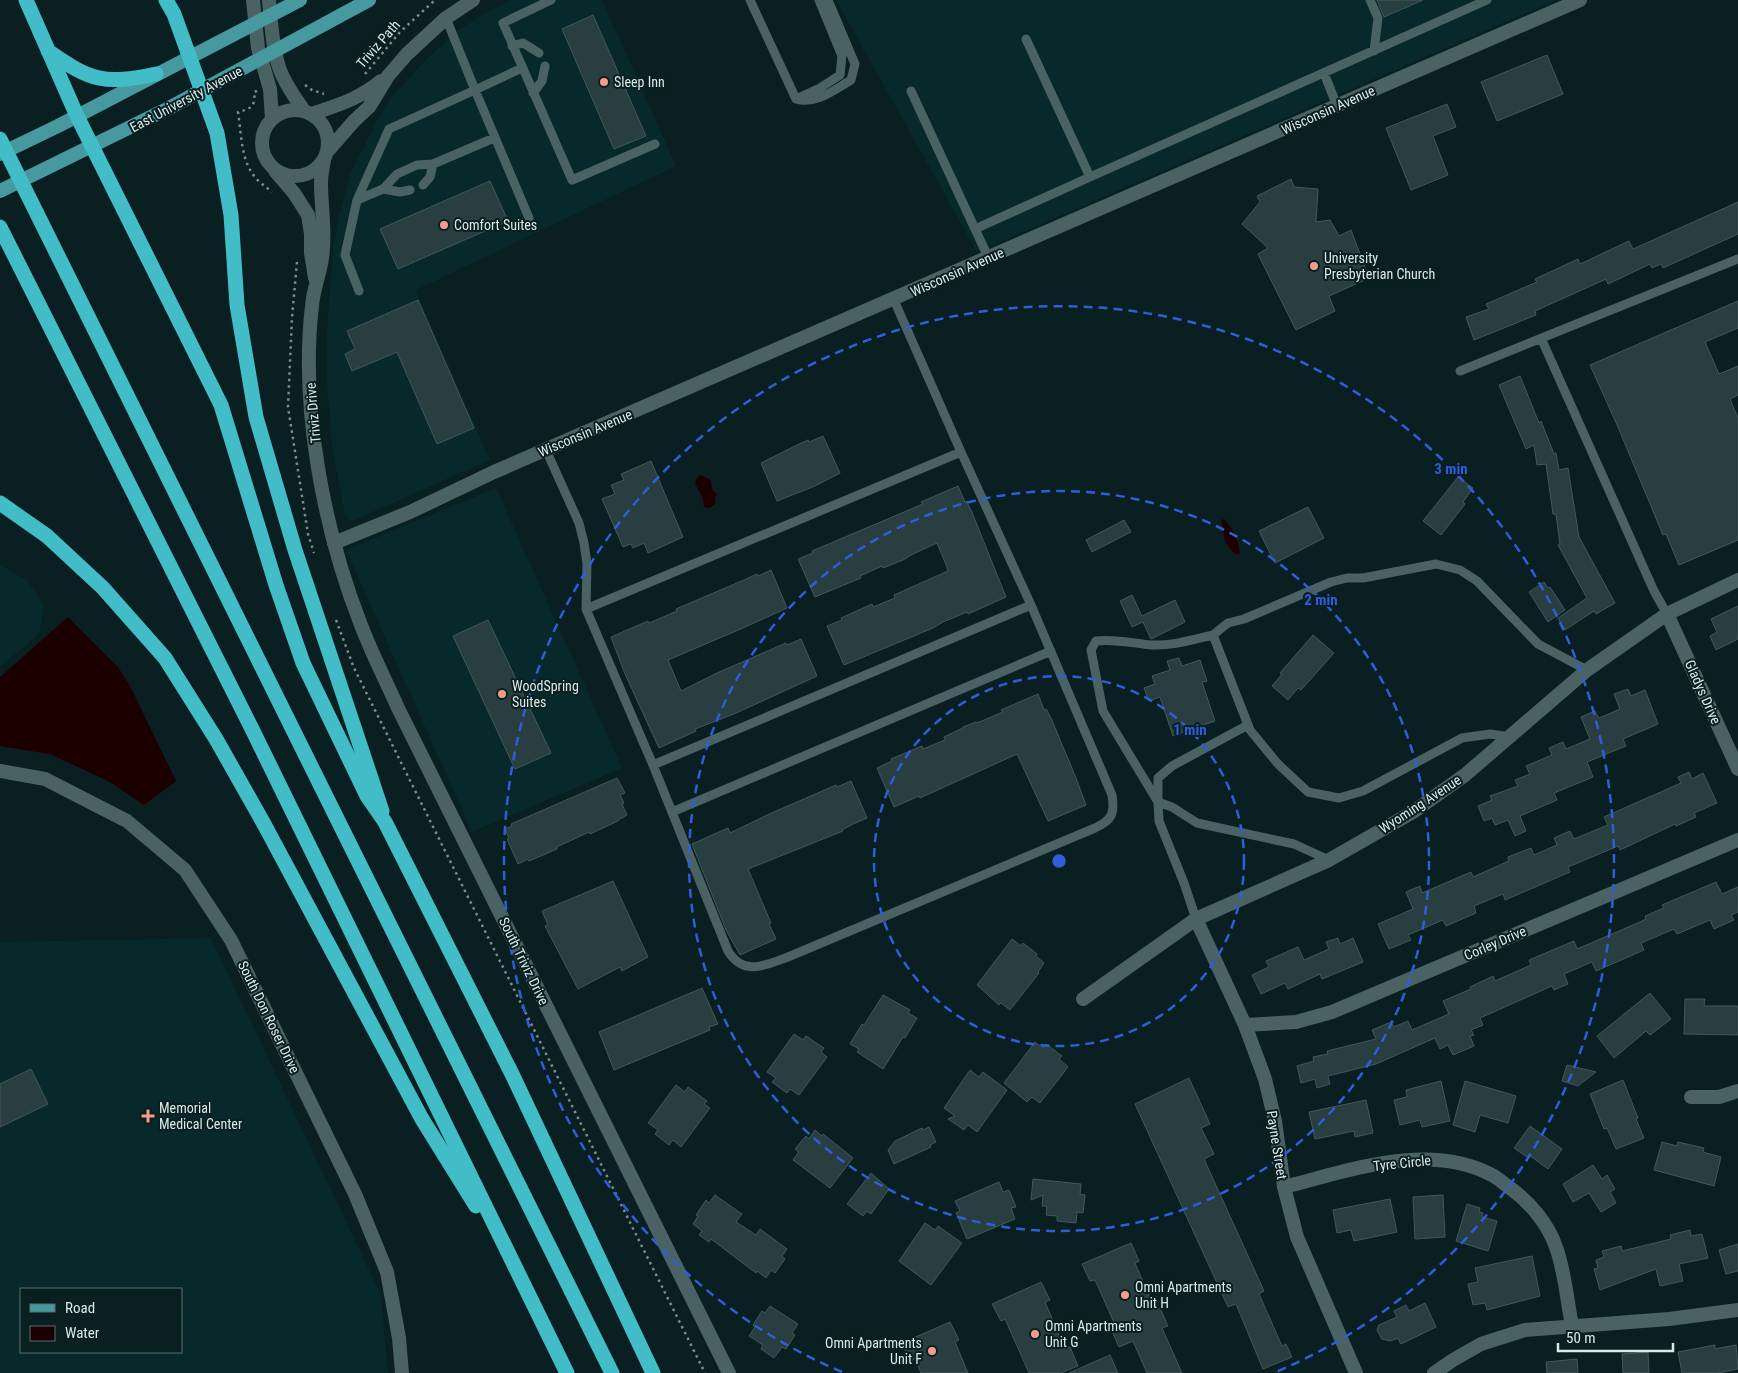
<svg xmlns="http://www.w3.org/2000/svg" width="1738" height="1373" font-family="'Roboto Condensed',sans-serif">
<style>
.built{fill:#08292c;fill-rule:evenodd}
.water{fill:#1c0000}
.building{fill:#283e40;stroke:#42595b}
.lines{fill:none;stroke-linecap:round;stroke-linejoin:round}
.path{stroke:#7b8c8e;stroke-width:2.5;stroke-dasharray:2.5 4;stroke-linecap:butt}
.service{stroke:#4b6264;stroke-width:9}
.minor{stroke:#4b6264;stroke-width:14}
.tertiary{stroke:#4b6264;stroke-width:14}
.primary{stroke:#46999f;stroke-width:14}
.motorway{stroke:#42bdc7;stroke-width:15}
.ring{fill:none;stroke:#305dda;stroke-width:2.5;stroke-dasharray:9 6}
.poi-dot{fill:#f49d8d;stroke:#091f21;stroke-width:2}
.labels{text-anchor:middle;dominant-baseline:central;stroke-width:4;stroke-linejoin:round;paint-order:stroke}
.street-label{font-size:14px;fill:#dbe8e9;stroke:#091f21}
.poi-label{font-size:14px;fill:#dbe8e9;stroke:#091f21;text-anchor:start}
.centre{fill:#305dda;stroke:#091f21;stroke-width:2.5}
.ring-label{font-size:15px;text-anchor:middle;font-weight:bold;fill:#305dda;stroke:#091f21;stroke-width:4;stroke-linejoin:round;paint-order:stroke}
</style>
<rect width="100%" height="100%" fill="#091f21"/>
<path class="built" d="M511,0H602L676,166L416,290L490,460L352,521L345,516L332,446L327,384V330L333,249L339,216L351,172L380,115L393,95L426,60L456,32L482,15Z
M836,0H1556L977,252Z
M496,488L622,768L472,832L346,550Z
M0,565L28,581L44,606L39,634L0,667Z
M211,938L381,1295L388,1373H0V942ZM21,1289H181V1352H21Z"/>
<path class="water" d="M701,475L711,480L712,490L717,494L715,497L716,503L710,508L704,507L703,499L695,483L697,478Z
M1224,519C1235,531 1237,537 1240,553L1235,555L1225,541L1221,520Z
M68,617L118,667L130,686L176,781L144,805L110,782L50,754L0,746V677Z"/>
<path class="building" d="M1377,0H1423L1384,17Z
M593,15L646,136L614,149L562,29Z
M1547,55L1563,94L1497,121L1481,82Z
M1447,104L1456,127L1433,136L1448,175L1411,190L1386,128Z
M1291,179L1294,187L1318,189L1316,222L1330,220L1339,236L1351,230L1369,278L1329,296L1335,311L1296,330L1258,254L1268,248L1242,224L1260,202L1257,196Z
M490,181L508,221L398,269L380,229Z
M1738,202V234L1663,268L1661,264L1652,268L1650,264L1608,284L1606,279L1535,311L1536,315L1474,340L1466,317L1489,309L1486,304L1537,282L1535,279L1578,259L1580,264L1629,241L1633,249Z
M418,300L474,428L437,444L397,352L352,371L345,354L355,349L347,331Z
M1738,301V328L1705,342L1719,374L1738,366V395L1730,399L1738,418V540L1679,565L1666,534L1663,535L1618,427L1590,365Z
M1520,376L1539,423L1541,421L1554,454L1556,453L1559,470L1568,468L1579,537L1615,603L1596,614L1594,611L1565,630L1558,618L1587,598L1558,545L1560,544L1556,514H1553L1546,464L1537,465L1534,445L1526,449L1499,385Z
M823,436L840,473L815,486L777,501L761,463L795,446L808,440L809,442Z
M651,461L683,537L648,553L644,543L633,548L631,544L623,547L602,499L615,494L611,485L624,480L621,474Z
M1458,477L1473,488L1463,502L1465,504L1441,535L1423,521Z
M958,486L965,502L966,501L971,510L1006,597L968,614L967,612L943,622L933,628L844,665L827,626L842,620L841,618L872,604L873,607L895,598L894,595L948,571L947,567L937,543L913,554L903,560L883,568L882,566L860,576L861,578L815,597L798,559L813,553L812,551L923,504L921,502Z
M1308,507L1324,538L1275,563L1259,531Z
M1124,520L1131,532L1092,552L1086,540Z
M771,570L787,608L743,628L668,660L681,691L717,673L786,643L787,645L801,639L817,676L734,714L695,729L696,731L659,748L625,674L611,637L648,621L649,623L677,611L676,609L744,580L757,574L758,576Z
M1544,582L1548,588L1550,587L1565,610L1548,622L1529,592Z
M1132,595L1142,616L1175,600L1185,622L1151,639L1143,622L1132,627L1120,601Z
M1738,606V639L1716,650L1710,636L1717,632L1711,619Z
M488,620L551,753L515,769L453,636Z
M1313,635L1334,653L1301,690L1298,688L1288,700L1272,686L1282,674L1280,673Z
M1179,658L1182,666L1200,660L1207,681L1202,682L1215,721L1173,736L1160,697L1149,701L1144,688L1155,684L1152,676L1170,670L1167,661Z
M1628,689L1631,696L1645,690L1658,724L1623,739L1626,746L1587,762L1593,777L1554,793L1557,800L1520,816L1526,831L1515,836L1508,820L1495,825L1492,818L1484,821L1478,806L1492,800L1490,796L1518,786L1515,780L1530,774L1526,766L1552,755L1549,748L1563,742L1566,749L1590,739L1581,717L1595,711L1599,718L1620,709L1614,694Z
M1038,694L1044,710L1046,709L1051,718L1076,778L1086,805L1048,821L1017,754L920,798L919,796L894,807L877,768L892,761L891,759L922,746L923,749L945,740L944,737L963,728V727L976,722L977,723L1003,712L1001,710Z
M1689,772L1692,779L1703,773L1717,803L1694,813L1696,817L1676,826L1675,824L1620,850L1618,846L1568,867L1570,872L1505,900L1503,894L1474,906L1476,913L1446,926L1443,920L1408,935L1411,940L1389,949L1378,924L1413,909L1406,892L1420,886L1422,893L1471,872L1473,877L1509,861L1508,857L1531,848L1534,855L1557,845L1554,838L1570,831L1574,839L1608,825L1604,817L1681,783L1678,777Z
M617,778L625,793L620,795L624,803L622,804L627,815L618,820V821L590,834L589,832L557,847V849L529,861L528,859L518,864L507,839L509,838L505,829L512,826L511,824Z
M851,781L867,818L853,824L842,830L843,831L748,869L771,923L769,924L776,939L740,955L726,930L692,844L728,828L730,833L767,815L836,785L837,787Z
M613,881L648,957L622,971L620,967L578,989L545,926L548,925L542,911Z
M1716,882L1722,894L1738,887V912L1731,915L1734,920L1714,929L1710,920L1677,934L1674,929L1641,943L1644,950L1596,971L1592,962L1564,974L1568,984L1554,990L1552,986L1480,1018L1483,1025L1471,1030L1474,1035L1470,1036L1474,1046L1453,1055L1448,1045L1440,1049L1435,1038L1376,1064L1328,1076L1330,1084L1317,1088L1315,1079L1301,1083L1297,1066L1314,1061L1313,1057L1328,1054L1327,1051L1376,1039L1372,1030L1391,1022L1394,1027L1408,1021L1412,1030L1449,1014L1443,1001L1471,989L1470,987L1493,976L1495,981L1531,965L1529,960L1574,941L1577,949L1640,922L1646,919L1645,916L1664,908L1662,905Z
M1338,938L1340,944L1353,938L1363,962L1322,979L1320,974L1288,989L1285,983L1261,994L1252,975L1269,967L1266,961L1298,947L1304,960L1329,949L1326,942Z
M1012,939L1021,946L1023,943L1037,954L1036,956L1044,963L1038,972L1039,973L1010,1010L1001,1003L999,1005L977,985Z
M702,988L718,1024L709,1027L710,1030L614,1070L599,1032Z
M1650,993L1671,1019L1650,1035L1646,1031L1614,1058L1597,1036Z
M883,995L910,1010L908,1013L917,1018L905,1038L903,1037L883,1069L857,1052L859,1049L850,1044L862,1024L864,1025Z
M1685,999H1705L1704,1006H1738V1035L1684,1034Z
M794,1034L803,1040L806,1036L824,1048L821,1052L827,1057L799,1095L790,1089L787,1093L772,1082L776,1078L767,1072Z
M1035,1042L1043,1048L1046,1044L1062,1056L1059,1059L1068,1067L1040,1103L1032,1097L1027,1102L1004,1083Z
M1567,1065L1596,1072L1578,1086L1562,1081Z
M31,1069L48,1104L0,1127V1084Z
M970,1070L979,1077L983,1072L1007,1090L977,1132L968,1125L964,1130L948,1119L955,1116L944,1108Z
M1189,1078L1210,1124L1201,1128L1214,1154L1204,1159L1264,1291L1259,1294L1282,1346L1286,1344L1292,1357L1263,1369L1236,1304L1228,1307L1135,1104Z
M1623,1080L1638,1118L1636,1119L1644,1138L1616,1149L1607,1128L1604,1129L1590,1094Z
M1441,1081L1450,1121L1422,1127L1420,1120L1400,1125L1394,1100L1407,1097L1406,1090Z
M1465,1081L1516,1096L1508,1123L1480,1115L1475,1132L1453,1125Z
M676,1085L685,1092L688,1087L707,1101L704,1104L710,1108L681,1147L673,1140L669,1145L655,1134L658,1130L648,1123Z
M1366,1100L1373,1133L1355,1137L1354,1131L1315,1139L1309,1112Z
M1530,1126L1562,1149L1548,1169L1529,1155L1527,1157L1514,1148Z
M929,1127L936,1142L930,1145L931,1147L894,1164L888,1150L895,1141L922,1128L923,1130Z
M815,1130L822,1136L823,1134L853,1158L830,1188L793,1160L799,1152L795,1149L806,1136L809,1139Z
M1662,1142L1677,1146L1678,1142L1704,1148L1703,1152L1721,1157L1714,1186L1654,1170Z
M1593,1165L1602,1179L1607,1175L1615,1189L1610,1192L1616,1203L1601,1212L1589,1193L1573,1202L1563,1184Z
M871,1173L889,1189L871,1214L867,1211L863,1216L847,1204Z
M1033,1179L1081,1184L1080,1194L1085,1195L1083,1213L1077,1212L1076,1223L1057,1221V1216L1046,1215L1047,1206H1042L1043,1195L1031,1200Z
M999,1182L1003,1192L1009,1190L1016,1207L1011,1208L1015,1219L967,1239L956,1213L960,1211L955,1201Z
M715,1195L742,1214L736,1222L756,1235L760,1229L787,1249L782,1256L785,1259L775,1273L771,1270L766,1278L757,1271L756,1273L711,1239L709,1242L699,1235L702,1231L693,1224L698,1216L696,1215L706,1200L709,1203Z
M1443,1195L1445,1237L1415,1239L1413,1197Z
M1390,1199L1397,1232L1354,1241L1351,1230L1337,1233L1333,1210Z
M1467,1204L1480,1208L1479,1212L1483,1213L1482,1217L1497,1221L1488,1251L1456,1241Z
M925,1223L935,1230L938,1226L962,1243L931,1285L899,1261Z
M1690,1230L1691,1236L1702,1234L1708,1258L1679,1264L1683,1281L1660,1286L1656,1269L1600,1290L1594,1269L1598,1268L1596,1260L1604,1257L1602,1251L1621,1246L1622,1251L1671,1239L1670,1235Z
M1131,1243L1139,1261L1135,1263L1155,1310L1160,1308L1168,1326L1162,1328L1182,1373H1147L1133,1341L1119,1347L1111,1329L1116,1327L1095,1280L1090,1281L1082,1264Z
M1738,1244V1271L1726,1274L1719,1250Z
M1532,1256L1540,1296L1487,1310L1485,1303L1473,1305L1468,1284L1478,1282L1475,1268Z
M1041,1282L1050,1300L1045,1302L1065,1349L1070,1347L1078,1366L1061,1373H1029L1005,1319L1001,1321L992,1304Z
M1425,1303L1436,1327L1401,1344L1398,1338L1390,1341L1382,1339L1377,1330L1379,1325L1397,1317L1394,1311L1406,1305L1409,1311Z
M770,1306L798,1324L792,1333L795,1335L786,1349L782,1347L774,1358L761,1349L763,1345L749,1336L755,1327L753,1325L762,1311L765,1313Z
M950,1322L959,1340L955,1342L968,1373H921L915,1359L910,1361L902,1343Z
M1715,1345V1349L1736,1345L1738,1369L1718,1373H1682L1678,1352Z
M1648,1352L1649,1373H1623L1622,1354Z
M1110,1355L1118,1373H1069Z
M1577,1359L1578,1373H1547L1546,1362Z"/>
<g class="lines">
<path class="path" d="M365,74L400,32L435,0
M305,85L312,90L324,94
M257,91L254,92C256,106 251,109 238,112C241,131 241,157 252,173C257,181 265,186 272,192
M297,262L292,317L288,407L308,534L314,553
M336,620L354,668L705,1373"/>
<path class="service" d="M551,0L503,23L572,180L655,144
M750,0L796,99C816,105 834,90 851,80L855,64L828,0
M1370,0L1378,18L1374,51
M446,18L475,90L522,68
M1026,39L1090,177L1487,0
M512,46L523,43L539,53
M1324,73L1337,106
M911,91L975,229L1090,177
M533,93L542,81L545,66
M796,99L820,88L840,75L842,56L819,0
M423,185L430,177L433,164
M383,189L400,192L410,190
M357,200L389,129L475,90L529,218
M975,229L988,257
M359,291L345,255L357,200L383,189L397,174L417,165L433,164L494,138
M1541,338L1654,591L1667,614
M1460,371L1738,259
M546,450L579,523L584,543L587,564L586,609L653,765L1031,605L961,452L894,300
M586,609L961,452
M1511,737L1490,734L1462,738L1363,791L1339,798L1308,792L1278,764L1250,730L1213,635L1228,623L1244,619L1331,582L1347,578H1363L1436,564L1460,570L1477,581L1538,644L1587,670
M653,765L728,951C744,977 765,965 788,957L1095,828C1112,820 1115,814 1112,795L1031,605
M1158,800V778L1172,766L1248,725
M1158,802L1103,711L1091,650L1096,641C1115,639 1132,643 1151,645C1172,646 1192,640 1213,635
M672,812L1051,651
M1196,919L1184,883L1159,821L1158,802L1172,807L1197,823L1294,844L1329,860"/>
<path class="minor" d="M334,543L410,512L494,472L1580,0
M1667,614L1738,769
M1196,919L1245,1025L1265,1079L1275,1121L1284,1187L1297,1237L1356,1373
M1083,999L1196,919L1329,860L1413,812L1465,775L1587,670L1667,614L1738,580
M1245,1025L1296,1022L1332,1012L1738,840
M1691,1097H1719L1738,1091
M1284,1187C1348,1171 1428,1141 1492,1175C1498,1178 1504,1184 1510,1188C1530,1202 1548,1224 1556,1247C1565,1272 1567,1300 1572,1326
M1434,1373L1453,1360L1481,1344L1525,1330L1669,1319L1738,1310"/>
<path class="tertiary" d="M253,0L258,48L270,89L272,119
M269,0C271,22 272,45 279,67C284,83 295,97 304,111
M262 143a33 33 0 1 1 66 0a33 33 0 1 1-66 0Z
M312,114C340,104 357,100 381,81
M327,152L354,121L369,107L388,76L407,54L446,18L473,0
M324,160C323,167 321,175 321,183C321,208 326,233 322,258C320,274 313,290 312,306C300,408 324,531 361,625C372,654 386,681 398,708L729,1373
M275,171L294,193L308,215L311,234V253L315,278
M0,771L45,779L127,821L185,870L231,940L355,1194L387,1272L399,1338L402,1373"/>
<path class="primary" d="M0,154L58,126L300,0
M0,191L169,108L369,0"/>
<path class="motorway" d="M26,0L77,116L221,405L276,585L303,663L367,796L385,822L512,1074L653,1373
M166,0L174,14L217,133L231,215L237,305L256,417L295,550L382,811
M48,51C91,81 104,85 156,74
M0,139L612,1373
M0,227L253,731L567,1373
M0,503L47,536L103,588L165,658L216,739L264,824L422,1119L476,1206"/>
</g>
<g class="ring">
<circle cx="1059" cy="861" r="185"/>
<circle cx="1059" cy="861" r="370"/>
<path d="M842 1372A555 555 0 1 1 1276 1372"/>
</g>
<g class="poi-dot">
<circle cx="604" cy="82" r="5"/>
<circle cx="444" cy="225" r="5"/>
<circle cx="1314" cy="266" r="5"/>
<circle cx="502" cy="694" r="5"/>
<path d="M145.5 1108.5h5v5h5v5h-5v5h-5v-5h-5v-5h5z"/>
<circle cx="1125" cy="1295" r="5"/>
<circle cx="1035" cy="1334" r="5"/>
<circle cx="932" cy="1351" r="5"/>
</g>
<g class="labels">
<g class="street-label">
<text transform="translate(378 44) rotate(-49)">Triviz Path</text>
<text transform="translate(186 99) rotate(-28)">East University Avenue</text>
<text transform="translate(1328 110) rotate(-24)">Wisconsin Avenue</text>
<text transform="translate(957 272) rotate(-24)">Wisconsin Avenue</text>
<text transform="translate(313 413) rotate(-95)">Triviz Drive</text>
<text transform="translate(585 433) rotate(-23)">Wisconsin Avenue</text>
<text transform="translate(1703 692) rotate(66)">Gladys Drive</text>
<text transform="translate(1420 804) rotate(-33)">Wyoming Avenue</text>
<text transform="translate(1495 943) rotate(-23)">Corley Drive</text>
<text transform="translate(524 961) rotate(64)">South Triviz Drive</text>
<text transform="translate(269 1017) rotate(64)">South Don Roser Drive</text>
<text transform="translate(1277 1145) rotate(81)">Payne Street</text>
<text transform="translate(1402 1163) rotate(-6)">Tyre Circle</text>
</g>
<g class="poi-label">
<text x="614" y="82">Sleep Inn</text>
<text x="454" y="225">Comfort Suites</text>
<text x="1324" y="258">University<tspan x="1324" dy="16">Presbyterian Church</tspan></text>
<text x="512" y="686">WoodSpring<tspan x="512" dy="16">Suites</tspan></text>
<text x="159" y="1108">Memorial<tspan x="159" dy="16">Medical Center</tspan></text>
<text x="1135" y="1287">Omni Apartments<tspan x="1135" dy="16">Unit H</tspan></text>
<text x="1045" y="1326">Omni Apartments<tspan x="1045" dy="16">Unit G</tspan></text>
<text x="922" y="1343" text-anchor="end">Omni Apartments<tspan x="922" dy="16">Unit F</tspan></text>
</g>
</g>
<circle cx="1059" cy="861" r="8" class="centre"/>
<g class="ring-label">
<text x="1451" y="474">3 min</text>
<text x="1321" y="605">2 min</text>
<text x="1190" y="735">1 min</text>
</g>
<rect x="20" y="1288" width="162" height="65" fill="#091f21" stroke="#5d6f71"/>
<rect x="30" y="1304" width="25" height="8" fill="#46999f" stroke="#5d6f71"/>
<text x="65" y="1313" font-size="15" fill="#dbe8e9">Road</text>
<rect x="30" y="1326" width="25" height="15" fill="#1c0000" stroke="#5d6f71"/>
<text x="65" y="1338" font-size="15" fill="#dbe8e9">Water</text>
<path d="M1558 1343v8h115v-8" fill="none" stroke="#dbe8e9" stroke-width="2.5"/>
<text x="1566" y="1343" font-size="15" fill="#dbe8e9" stroke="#091f21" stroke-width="4" paint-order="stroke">50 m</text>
</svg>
